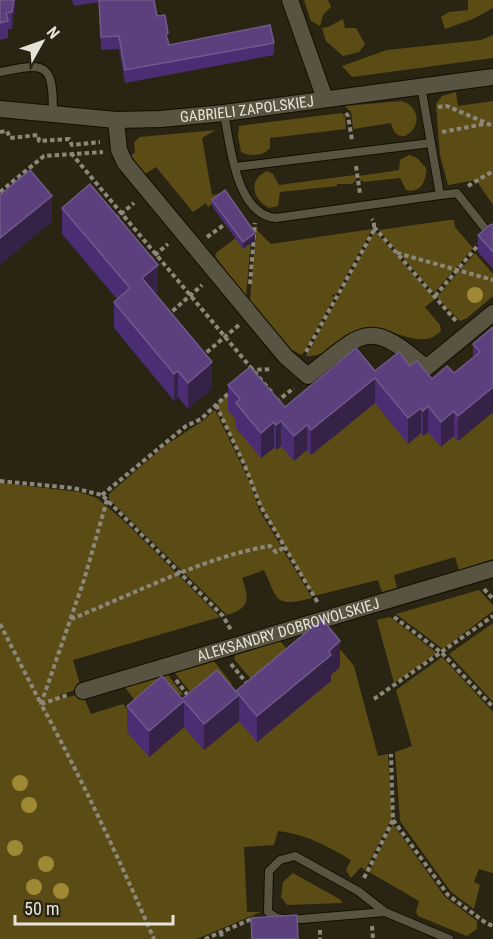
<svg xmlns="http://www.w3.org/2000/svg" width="493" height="939" font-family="'Roboto Condensed',sans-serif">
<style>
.green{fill:#5b4c15}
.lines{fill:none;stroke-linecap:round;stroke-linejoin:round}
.lane-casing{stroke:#120e01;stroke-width:10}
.street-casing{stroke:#120e01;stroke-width:18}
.path{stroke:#8b8779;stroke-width:4;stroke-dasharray:4.5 3;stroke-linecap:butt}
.lane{stroke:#595441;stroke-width:8}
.street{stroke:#595441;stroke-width:16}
.tree{fill:#9f8935}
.wall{fill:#4a2d72}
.shaded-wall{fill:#362147}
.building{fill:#5b407d;stroke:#705a8b;stroke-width:1.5}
.labels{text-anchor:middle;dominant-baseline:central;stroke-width:4.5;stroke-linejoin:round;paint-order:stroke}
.street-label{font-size:15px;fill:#e6e3d8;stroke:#2a2513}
</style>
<rect width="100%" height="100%" fill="#2a2513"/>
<path class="green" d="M304,0H328L331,7L323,15L320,26L311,21Z
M468,0H493V8L473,19L445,29L441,17L449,12L468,10Z
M343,19L345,28H356L365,44L359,52L343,56L326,41L322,28L328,27Z
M493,35V58L352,77L342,66L387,50L481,40Z
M456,92L458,106L493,101V205L476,180L448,185L440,155L436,104L442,96Z
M401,101C420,106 422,127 405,136C396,137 393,131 391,123L353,129L351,112L345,106Z
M342,113L345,117L346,129L270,138V148C263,156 250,157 241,152L238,136L239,126Z
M216,130L202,138L212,195L227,193L208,207L206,203L193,212L156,167L145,174L131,156L135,152L134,142L140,137Z
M409,155L417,158L426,168C427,181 420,194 406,190L400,178L364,182L363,181H360L359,176L399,170L400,160Z
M267,171L273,174L279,185L355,175L356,180L352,184H337V186L280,192L278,206L269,208C253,200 247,180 267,171Z
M449,220H454L455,227L473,248L434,293L379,230Z
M252,226L246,298L215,256L217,252Z
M256,226L257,230L271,244L372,229L336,294L332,295L334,298L302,355L288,348L250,301Z
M375,231L435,299L425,307L440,325L441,331C421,352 392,326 369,328C344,330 332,358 306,356Z
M475,253L493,274V296L467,318L460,321L437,297Z
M254,370L297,422L274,448L286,442L307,450L378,400L421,433L433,428L454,436L457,440L493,412V559L459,570L455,557L394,575L397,588L382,592L378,580L314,596L261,507L245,466L216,405Z
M215,410L251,485L259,510L312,598C274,608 278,600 264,570L242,578C249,598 251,608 227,615L109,499V494L166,445L204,420Z
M0,478L2,483L79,492L97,498L126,523L220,617L73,660L81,688L60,695L62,699L82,693L91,714L123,704L137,722L149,757L184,727L204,750L331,638L354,666L378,756L388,754L392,818L365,870L361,867L351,878L346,870L351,860C325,845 308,835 278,831L274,845L244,847L247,912H261L197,939H0Z
M479,590L493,605V611L443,649L396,614Z
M390,617L437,653L394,683L377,620Z
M493,623V702L449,654Z
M280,641L288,650L252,680L234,659L236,653Z
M442,657L493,712V873L479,869L474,882L480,885L474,909L451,892L400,821L395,752L412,746L396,690Z
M213,660L232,684H204L192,694L174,672Z
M165,671L183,695L157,693L137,703L124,686Z
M393,824L445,897L477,921V929L467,936L418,916L416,912L419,901L369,872Z
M293,873L341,900L342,903L287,905L281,897L283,882Z"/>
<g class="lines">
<defs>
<path id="lane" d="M0,72C47,62 53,63 53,114
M224,113C230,144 236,215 276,218L440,195L421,86
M235,167L431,143
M440,195L457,193L491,236
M385,912L290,920L277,918L268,912L269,871L280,860L295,856L358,891L385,912L449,939"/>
<g id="street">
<path d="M290,0L325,99"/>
<path id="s1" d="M0,109L116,120L161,119L224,113L493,77"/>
<path d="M116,120L119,150L125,163L286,357L308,376C362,333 368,316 426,368L493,313"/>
<path id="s2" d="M83,691L493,569"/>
</g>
</defs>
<use href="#lane" class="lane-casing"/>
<use href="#street" class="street-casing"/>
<path class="path" d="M438,107L447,106L493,126
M346,113L348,116L352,140
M0,132L7,131L10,138L38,135L39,141L69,139L72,145L100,142
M442,132L484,124
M71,153L273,394
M356,166L360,194
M468,186L493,171
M0,192L44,156L103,152
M115,219L134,203
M374,227L456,321
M207,237L228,222
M397,253L493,280
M149,260L168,244
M250,284L255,223
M435,296L480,243
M167,316L202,285
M306,352L374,230V222L372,219
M201,357L239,325
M251,373L254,370L272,369
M276,402L294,388
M216,405L245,466L261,507L318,603
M0,481L73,488L102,495L223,616L231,630
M102,495L186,426L201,419L232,390
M107,500L84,580L41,704C83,781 119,859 154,939
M484,589L493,599
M394,617L442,653L493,707
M71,619C132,595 206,556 270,546L276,552L285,547
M0,624L41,704L68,695
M231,664L249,686
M176,680L190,698
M374,699L493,616
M393,820L448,895L486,923L493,926
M364,878L393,820L391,754
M372,926L373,939
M320,930V939
M221,932L222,939
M205,939L254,918"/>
<use href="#lane" class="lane"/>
<use href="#street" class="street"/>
</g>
<g class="tree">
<circle cx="475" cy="295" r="8"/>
<circle cx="20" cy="783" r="8"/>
<circle cx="29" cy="805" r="8"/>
<circle cx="15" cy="848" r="8"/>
<circle cx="46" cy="864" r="8"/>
<circle cx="34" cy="887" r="8"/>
<circle cx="61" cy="891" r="8"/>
</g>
<path class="wall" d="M0,0H15V10L12,29H8V38L0,40Z
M72,0H154L157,16L169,45L274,43V55L125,83L119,49L101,50L99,2L74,6Z
M212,200L255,240L243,249L212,206Z
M62,208L158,291L155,294L212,388L188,409L178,397L174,401L114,328V302L117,299L62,234Z
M493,224V269L478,252V235Z
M493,327V412L458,441L454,436L441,447L428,432L423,436L421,433L408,444L375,403L311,455L307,450L294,461L281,446L276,450L274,448L261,458L236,428V420L228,410V385L285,407L375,371L410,366L432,379L454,373L473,357V344Z
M340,667L331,675V681L257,742L239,721L204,750L184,727L149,757L127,732V706L236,692Z"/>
<path class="shaded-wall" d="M14,0H15V10L12,29V12Z
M52,196V222L0,265V238Z
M255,233V240L243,249V242Z
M158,265V291L142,305V278Z
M212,362V388L188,409V383Z
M178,371V397L174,401V374Z
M375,378V403L311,455V430Z
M493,387V412L458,441V416Z
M428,406V432L423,436V411Z
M421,408V433L408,444V418Z
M454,411V436L441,447V422Z
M281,421V446L276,450V425Z
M274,422V448L261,458V433Z
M307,425V450L294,461V436Z
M340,641V667L331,675V681L257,742V716Z
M239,695V721L204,750V724Z
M184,701V727L149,757V731Z"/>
<path class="building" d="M0,0H14L12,12L6,13L8,21L0,23Z
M99,0H154L157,16L165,15L168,33L166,34L169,45L270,25L274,43L125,70L119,36L101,37Z
M30,170L52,196L0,238V195Z
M90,184L158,265L142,278L212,362L188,383L178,371L174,374L114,302L130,288L62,208Z
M225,190L255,233L243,242L212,200Z
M493,224V252L478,235L490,225Z
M493,327V387L458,416L454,411L441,422L428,406L423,411L421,408L408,418L375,378L311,430L307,425L294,436L281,421L276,425L274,422L261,433L236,403L240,399L228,385L250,367L285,407L356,348L375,371L399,352L410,366L417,361L432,379L447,366L454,373L480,352L473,344Z
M322,619L340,641L329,651L331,655L257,716L236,691Z
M217,670L239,695L204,724L184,701L149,731L127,706L162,676L182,699Z
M297,915L298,939H252L251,918Z"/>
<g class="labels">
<g class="street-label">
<text stroke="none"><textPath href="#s1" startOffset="248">GABRIELI ZAPOLSKIEJ</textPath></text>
<text stroke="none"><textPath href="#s2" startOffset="214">ALEKSANDRY DOBROWOLSKIEJ</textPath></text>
</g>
</g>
<g transform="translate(42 42) rotate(50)" stroke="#2a2513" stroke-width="4.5" paint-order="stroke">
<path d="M0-4.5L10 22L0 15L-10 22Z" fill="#e6e3d8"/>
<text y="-9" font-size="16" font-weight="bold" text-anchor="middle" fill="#e6e3d8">N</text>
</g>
<path d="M15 915v9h158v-9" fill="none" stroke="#e6e3d8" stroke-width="3"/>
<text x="24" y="915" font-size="18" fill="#e6e3d8" stroke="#2a2513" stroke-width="4.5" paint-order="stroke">50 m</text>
</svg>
